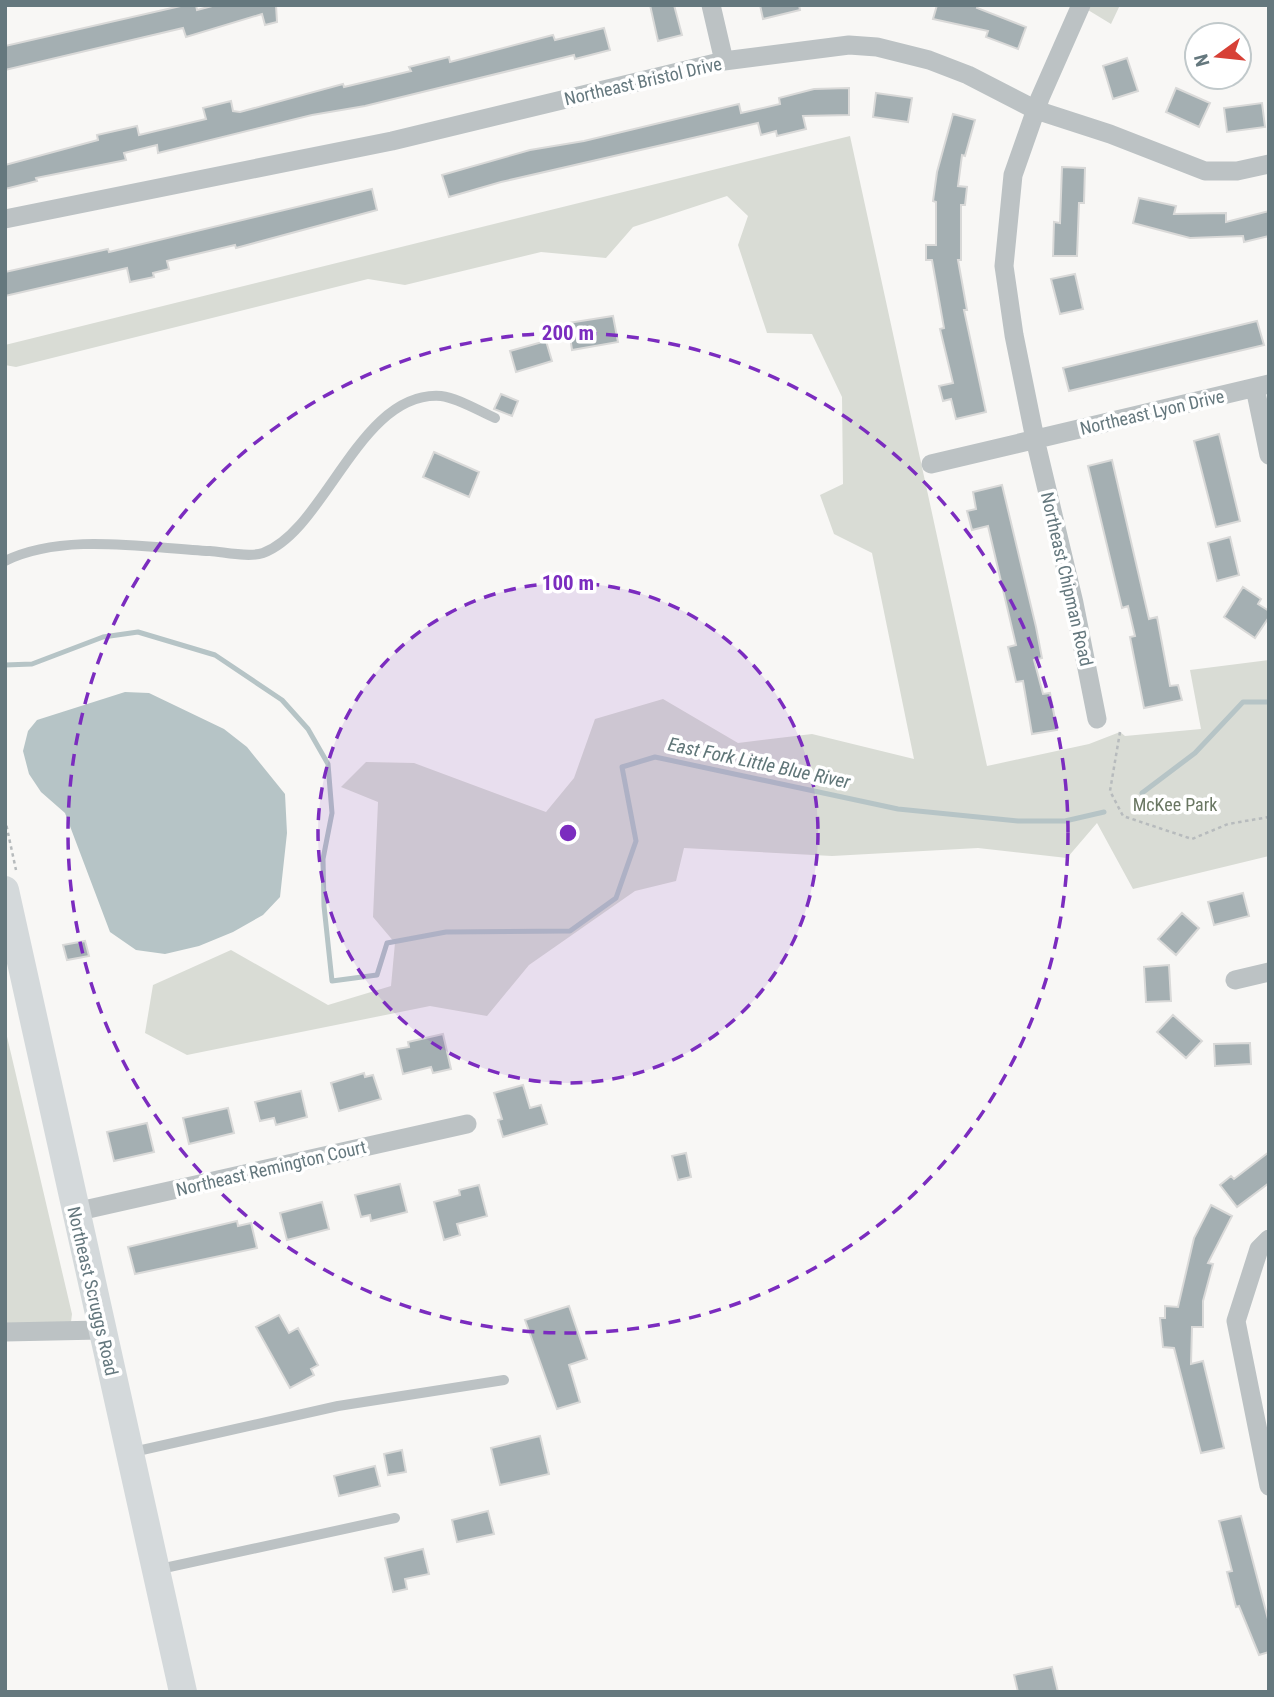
<svg xmlns="http://www.w3.org/2000/svg" width="1274" height="1697" font-family="'Roboto Condensed',sans-serif">
<style>
.green{fill:#d9dcd5}
.water{fill:#b6c4c6}
.lines{fill:none;stroke-linecap:round;stroke-linejoin:round}
.stream{stroke:#b6c4c6;stroke-width:5}
.building{fill:#a4afb2;stroke:#d9d9d8;stroke-width:2}
.path{stroke:#b7bbbd;stroke-width:2.5;stroke-dasharray:3.5 3.5;stroke-linecap:butt}
.lane{stroke:#bcc2c4;stroke-width:10}
.street{stroke:#bcc2c4;stroke-width:19}
.secondary{stroke:#d4d9db;stroke-width:28}
.ring{fill:none;stroke:#7b2cbf;stroke-width:3.5;stroke-dasharray:12 9}
.labels{text-anchor:middle;dominant-baseline:central;stroke-width:7;stroke-linejoin:round;paint-order:stroke}
.street-label{font-size:18px;fill:#65787e;stroke:#fff}
.park-label{font-size:18px;fill:#6a7763;stroke:#fff}
.water-label{font-size:19px;font-style:italic;fill:#607678;stroke:#fff}
.centre{fill:#7b2cbf;stroke:#fff;stroke-width:3.5}
.ring-label{font-size:21px;text-anchor:middle;font-weight:bold;fill:#7b2cbf;stroke:#fff;stroke-width:7;stroke-linejoin:round;paint-order:stroke}
</style>
<rect width="100%" height="100%" fill="#f8f7f5"/>
<path class="green" d="M1090,5H1120L1111,24L1088,10Z
M850,136L987,766L1089,744L1120,732L1125,736L1201,729L1190,670L1269,660V856L1133,889L1097,823L1067,858L978,848L832,856L684,848L676,881L635,891L529,965L487,1016L430,1006L187,1055L145,1033L153,985L231,950L328,1005L391,986L395,943L373,917L378,802L341,787L366,762L414,763L546,812L574,778L595,719L663,699L738,743L812,734L914,759L872,553L834,534L820,495L843,484L842,397L812,334L767,333L738,245L748,216L727,196L633,227L606,258L541,252L405,285L368,279L16,367L5,365V345Z
M5,1028L72,1314L70,1330L5,1332Z"/>
<path class="water" d="M125,692L149,693L224,729L247,747L285,794L287,833L280,897L263,915L233,932L199,946L165,954L136,950L110,932L65,813L41,792L29,774L23,751L28,731L37,720Z"/>
<g class="lines">
<path class="stream" d="M5,665L32,664L103,637L138,632L215,655L282,700L308,729L328,764L332,813L323,859L324,906L332,981L377,975L387,943L446,932L570,931L616,898L636,841L622,767L655,757L898,809L1018,821H1065L1104,812
M1142,793L1195,753L1243,702H1269"/>
</g>
<path class="building" d="M185,5H196L197,10L216,5H276L277,22L265,25L262,14L186,37L183,28L5,70V46Z
M650,5H674L682,35L658,41Z
M760,5H799L800,10L763,19Z
M937,5H978L977,8L1026,27L1018,49L986,37L988,31L933,19Z
M604,28L610,50L575,59L574,55L365,106L312,115L158,153L157,145L124,153L126,160L36,178L37,181L5,189V165L98,140L97,135L137,126L139,135L206,119L203,108L231,101L233,111L240,112L343,84L344,87L411,71L409,67L449,57L450,62L553,35L555,40Z
M1127,58L1138,91L1113,99L1103,66Z
M849,88V115L803,116L806,129L777,136L776,131L761,135L758,123L501,182L449,197L442,175L530,150L584,141L739,104L741,113L780,104L779,98L814,89Z
M1176,88L1210,103L1199,127L1166,112Z
M876,93L912,98L908,122L873,117Z
M1262,103L1265,127L1227,132L1224,108Z
M953,114L975,120L965,156L962,155L958,186L967,187L965,205H961V260H958L967,310H964L986,412L956,419L951,399L943,401L939,386L953,383L940,329L944,328L932,260H926V245H936V202L933,201L937,172Z
M1062,167L1085,168L1084,203H1079L1077,256H1053L1054,222L1060,223Z
M372,189L377,210L236,248L235,245L167,261L169,269L153,273L154,277L130,282L127,268L5,296V272L108,249L109,252Z
M1139,198L1176,206L1174,214L1226,213V222L1269,211V236L1244,242L1243,236L1190,238L1133,223Z
M1075,274L1083,309L1060,314L1051,279Z
M613,316L618,342L572,350L568,323Z
M1257,321L1264,345L1069,391L1063,368Z
M546,341L552,361L516,372L510,351Z
M501,394L518,401L512,416L494,409Z
M1219,434L1240,521L1216,527L1194,441Z
M434,452L479,472L469,497L423,477Z
M1112,460L1149,619L1157,617L1170,686L1178,685L1182,700L1144,708L1130,637L1135,636L1128,606L1122,608L1088,466Z
M1002,485L1036,627L1042,658L1034,660L1043,694L1050,693L1057,730L1032,734L1023,681L1016,682L1008,647L1016,645L988,526L972,530L967,511L976,509L973,492Z
M1230,537L1239,575L1217,581L1208,543Z
M1243,587L1261,599L1258,604L1269,611V617L1255,638L1224,617Z
M1243,893L1249,916L1214,925L1208,902Z
M1182,913L1199,928L1176,955L1158,939Z
M85,941L89,956L67,960L63,945Z
M1169,965L1171,1001L1146,1002L1144,967Z
M1173,1015L1202,1041L1186,1058L1157,1032Z
M443,1034L451,1069L433,1073L431,1067L403,1074L397,1049L409,1047L408,1042Z
M1250,1043L1251,1064L1215,1066L1214,1044Z
M364,1073L365,1077L373,1075L381,1099L339,1111L331,1083Z
M523,1085L530,1108L541,1105L547,1124L503,1137L498,1120L502,1119L494,1093Z
M301,1091L307,1117L276,1125L274,1118L260,1121L255,1102Z
M228,1108L234,1133L189,1144L183,1118Z
M147,1123L154,1152L114,1161L107,1132Z
M1269,1152V1183L1237,1207L1220,1185L1231,1176L1234,1179Z
M686,1153L691,1177L678,1180L672,1156Z
M400,1184L407,1212L371,1221L370,1215L361,1217L355,1195Z
M479,1185L487,1216L457,1224L460,1235L444,1240L434,1202L460,1195L459,1190Z
M322,1202L329,1229L287,1240L280,1213Z
M1211,1205L1232,1216L1208,1263L1213,1264L1203,1301V1327H1192L1191,1364L1203,1361L1224,1448L1201,1453L1174,1348L1163,1347L1160,1318H1165V1306L1178,1307L1194,1238Z
M237,1221L238,1226L251,1223L257,1248L135,1274L128,1247Z
M569,1306L587,1359L569,1365L580,1402L557,1409L525,1320Z
M279,1315L289,1333L298,1328L318,1365L311,1369L314,1375L290,1388L256,1327Z
M540,1436L549,1474L500,1485L491,1448Z
M402,1450L406,1472L388,1475L384,1454Z
M375,1466L380,1486L339,1496L334,1476Z
M488,1511L494,1534L457,1542L452,1520Z
M1241,1516L1269,1623V1652L1259,1655L1239,1606L1236,1607L1227,1572L1232,1571L1219,1521Z
M423,1549L429,1574L405,1579L407,1589L393,1592L385,1558Z
M1052,1667L1058,1692H1018L1014,1675Z"/>
<g class="lines">
<path class="path" d="M1120,732L1110,791L1123,816L1192,839L1228,824L1269,817
M5,819L16,870"/>
<path class="lane" d="M5,561C64,532 146,548 210,551C224,552 249,558 263,553C326,530 360,390 441,396C458,398 479,411 495,418
M133,1452L338,1406L504,1380
M160,1569L395,1518"/>
<path class="street" d="M711,5L724,61
M1081,5L1040,98L1013,175L1004,266L1014,335L1035,439L1074,603L1097,719
M5,219L392,141L724,61L849,45L877,47L929,60L968,75L1036,110L1110,134L1205,171H1237L1269,164
M1255,388L1269,455
M931,464L1269,384
M1235,980L1269,972
M75,1212L467,1124
M1269,1239L1259,1249L1236,1321L1269,1486
M5,1332L101,1330"/>
<path class="secondary" d="M5,890L183,1692"/>
</g>
<circle cx="568" cy="833" r="250" fill="#7b2cbf" fill-opacity=".12"/>
<g class="ring">
<circle cx="568" cy="833" r="250"/>
<circle cx="568" cy="833" r="500"/>
</g>
<g class="labels">
<g class="street-label">
<text transform="translate(643 81) rotate(-13)">Northeast Bristol Drive</text>
<text transform="translate(1152 412) rotate(-13)">Northeast Lyon Drive</text>
<text transform="translate(1067 579) rotate(77)">Northeast Chipman Road</text>
<text transform="translate(271 1168) rotate(-13)">Northeast Remington Court</text>
<text transform="translate(93 1291) rotate(77)">Northeast Scruggs Road</text>
</g>
<g class="park-label">
<text x="1175" y="804">McKee Park</text>
</g>
<g class="water-label">
<text transform="translate(759 763) rotate(12)">East Fork Little Blue River</text>
</g>
</g>
<circle cx="568" cy="833" r="10" class="centre"/>
<g class="ring-label">
<text x="568" y="340">200 m</text>
<text x="568" y="590">100 m</text>
</g>
<rect width="1274" height="1697" fill="none" stroke="#65787e" stroke-width="14"/>
<g transform="translate(1218 56) rotate(255)"><circle r="33" fill="#ffffff" stroke="#c1c9cb" stroke-width="2"/>
<path d="M0-5L12 26L0 18L-12 26Z" fill="#d74036"/>
<text y="-10" font-size="19" font-weight="bold" text-anchor="middle" fill="#65787e">N</text>
</g>
</svg>
